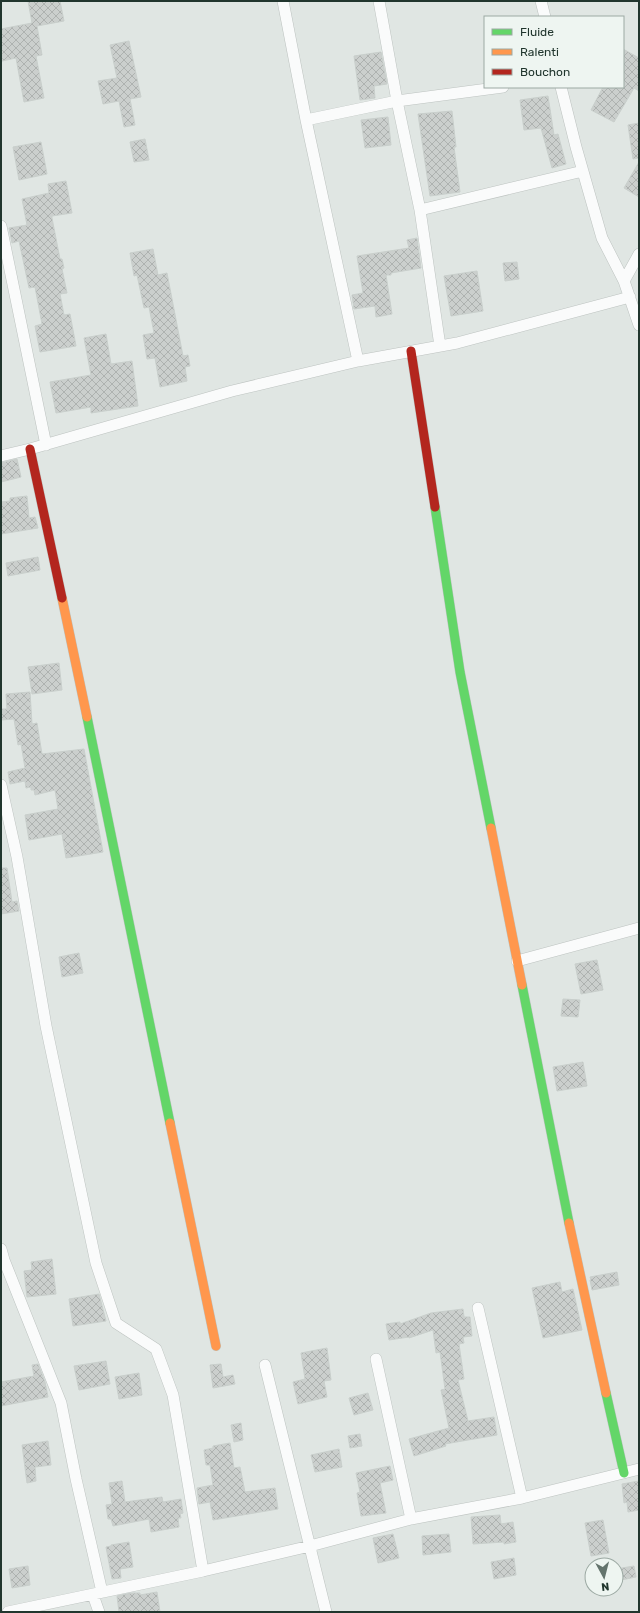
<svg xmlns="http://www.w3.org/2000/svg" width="640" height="1613" font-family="Rubik,sans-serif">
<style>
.building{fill:url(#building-cross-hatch);stroke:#c9cfcc}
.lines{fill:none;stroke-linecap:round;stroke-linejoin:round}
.street-casing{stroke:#bdc3c0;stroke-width:12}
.fast-casing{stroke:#bcc3c0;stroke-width:10}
.slow-casing{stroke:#bcc3c0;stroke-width:10}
.jam-casing{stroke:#bcc3c0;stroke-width:10}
.street{stroke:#fafbfb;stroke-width:11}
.fast{stroke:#63d668;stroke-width:9}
.slow{stroke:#ff974d;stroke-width:9}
.jam{stroke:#b3261e;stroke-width:9}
</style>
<defs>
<pattern id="building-cross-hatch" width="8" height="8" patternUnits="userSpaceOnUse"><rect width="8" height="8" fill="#cbcfcd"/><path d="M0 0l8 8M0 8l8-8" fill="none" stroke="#aeb2b0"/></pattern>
</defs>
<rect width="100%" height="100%" fill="#e0e6e3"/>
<path class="building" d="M28,1H60L64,21L37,26L42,55L36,56L44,98L24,102L16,58L2,61L1,29L32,23Z
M129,41L141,97L130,99L135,125L124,127L119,101L103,104L98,81L117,78L110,45Z
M623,49L639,58V91L634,88L614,122L591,110L603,87H623Z
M381,52L387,84L374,86L375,98L360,100L354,56Z
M548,96L554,135L558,134L566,164L552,168L541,128L524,130L520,100Z
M452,111L456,147H454L460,192L430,196L418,114Z
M388,117L391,145L365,148L361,120Z
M639,123V158L633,159L628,125Z
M145,139L149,160L134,162L130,142Z
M41,142L47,174L19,180L13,147Z
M639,162V197L624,188Z
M66,181L72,213L52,216V218L60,259H62L64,268L62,269L67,293L60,294L64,315L70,314L76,346L40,352L35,326L42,324L35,287L29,288L19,241L12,243L9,228L27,225L22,199L49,193L48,184Z
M417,238L421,268L391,273V275H386L392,314L376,317L375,306L354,309L352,295L363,293L357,256L409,248L407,240Z
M153,249L158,275L167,273L183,356L188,355L190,366L185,367L187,381L160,387L155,358L147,359L143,335L154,333L149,307L144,308L137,275L134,276L130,253Z
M517,262L519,279L505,281L503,263Z
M477,271L483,311L451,316L444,276Z
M106,334L111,364L132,361L138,406L91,413V407L56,413L50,382L91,375L84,338Z
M17,459L21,477L1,482V463Z
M27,496L29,518L35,517L38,528L1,534V502L10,501V498Z
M38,557L40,570L8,576L6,563Z
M59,663L62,690L32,694L28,667Z
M30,692L32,724L37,723L42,754L84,749L103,852L66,858L62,834L29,840L25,815L58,809L55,790L35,795L34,790H31V787L26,788L25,781L10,784L8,772L25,768L21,744L18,745L14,719L1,720V709H7L6,694Z
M1,868H7L12,902L17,901L19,911L1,914Z
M79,953L83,973L62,977L59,957Z
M597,960L603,990L581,994L575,964Z
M563,999L580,1000L578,1017L561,1016Z
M583,1062L587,1086L557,1091L553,1067Z
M52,1259L56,1294L27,1297L24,1271L32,1270L31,1262Z
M617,1272L619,1285L592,1290L590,1280H591L590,1277Z
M560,1282L562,1292L573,1289L582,1330L543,1338L532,1288Z
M99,1294L106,1321L73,1326L69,1299Z
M463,1309L464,1317H470L472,1336L463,1337L464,1343L459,1344L464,1379L458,1380L468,1421L494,1417L497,1435L445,1444L446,1446L414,1456L409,1439L449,1428L441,1390L445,1389L440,1352L436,1353L433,1330L409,1338V1337L389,1340L386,1324L400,1322V1324L431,1313Z
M327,1348L331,1380L324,1381L327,1397L298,1404L293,1382L305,1379L301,1353Z
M106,1361L110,1384L79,1390L74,1366Z
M38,1364L45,1382L48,1397L1,1406V1382L34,1376L32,1365Z
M221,1364L223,1377L233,1375L235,1384L213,1388L210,1365Z
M139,1373L142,1395L119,1399L115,1377Z
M368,1393L373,1410L354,1415L349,1398Z
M241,1423L243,1440L234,1442L231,1425Z
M360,1434L362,1446L350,1448L348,1436Z
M48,1441L51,1465L35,1467L36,1481L27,1483L22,1445Z
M230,1443L234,1468L240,1467L245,1492L275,1488L278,1509L213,1520L210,1502L199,1504L197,1488L213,1485L210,1465H206L204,1450L213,1448V1446Z
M339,1449L342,1467L315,1472L311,1455Z
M390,1466L393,1480L380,1483L386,1513L361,1516L357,1493L360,1492L356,1473Z
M122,1481L125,1502L162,1497L163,1502L181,1499L183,1513L180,1514L181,1518H178L179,1527L151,1532L149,1519L113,1526L111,1519H108L106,1505L112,1504L109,1483Z
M639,1481V1510L628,1512L627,1502L624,1503L622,1484Z
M500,1515L501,1524L513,1522L516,1542L504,1544V1542L473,1544L471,1517Z
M603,1520L609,1553L591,1556L585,1523Z
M393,1534L399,1558L378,1563L373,1538Z
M449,1534L451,1552L423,1555L422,1536Z
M129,1542L133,1567L120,1569L121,1578L112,1579L106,1547L111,1546V1545Z
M514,1558L516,1575L494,1579L491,1562Z
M28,1566L30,1585L12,1588L9,1569Z
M634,1566L636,1577L616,1581V1569Z
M157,1592L160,1612H119L117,1596L131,1593H140V1595Z"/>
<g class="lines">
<defs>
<path id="street" d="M283,1L306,120L358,361
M379,1L397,101L420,210L440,346
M541,1L545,17
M561,87L576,147L602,238L624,281
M306,120L397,101L503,87
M420,210L583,171
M1,226L46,445
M639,254L624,281L639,325
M1,456L30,449L232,391L358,361L457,343L630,297
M1,785L17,857L46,1026L96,1263L116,1323L156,1349L173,1395L203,1571
M517,961L639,928
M1,1249L4,1260L61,1403L76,1479L102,1592
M478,1308L522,1498
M376,1359L411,1519
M265,1365L326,1612
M93,1595L99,1612
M8,1612L203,1571L310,1546L411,1519L522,1498L639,1469"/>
<path id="fast" d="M435,507L460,672L491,828
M87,717L170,1123
M522,985L569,1223
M606,1393L624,1473"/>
<path id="slow" d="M62,598L87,717
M491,828L522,985
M170,1123L216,1346
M569,1223L606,1393"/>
<path id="jam" d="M411,351L435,507
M30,449L62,598"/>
</defs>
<use href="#street" class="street-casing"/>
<use href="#fast" class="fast-casing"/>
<use href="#slow" class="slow-casing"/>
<use href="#jam" class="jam-casing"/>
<use href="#street" class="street"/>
<use href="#fast" class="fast"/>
<use href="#slow" class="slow"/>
<use href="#jam" class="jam"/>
</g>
<rect width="640" height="1613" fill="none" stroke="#21362e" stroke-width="4"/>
<rect x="484" y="16" width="140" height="72" fill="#eef5f1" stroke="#9ca9a3"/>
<rect x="492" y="29" width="20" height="6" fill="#63d668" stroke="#9ca9a3"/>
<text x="520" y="36" font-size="12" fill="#21362e">Fluide</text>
<rect x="492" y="49" width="20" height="6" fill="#ff974d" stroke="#9ca9a3"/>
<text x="520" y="56" font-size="12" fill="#21362e">Ralenti</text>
<rect x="492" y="69" width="20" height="6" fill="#b3261e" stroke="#9ca9a3"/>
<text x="520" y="76" font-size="12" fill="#21362e">Bouchon</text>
<g transform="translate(604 1577) rotate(173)"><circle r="19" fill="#eef5f1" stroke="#9ca9a3"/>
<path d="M0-3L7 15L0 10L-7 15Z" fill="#64746d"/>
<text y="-6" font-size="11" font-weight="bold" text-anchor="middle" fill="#21362e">N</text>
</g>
</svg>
